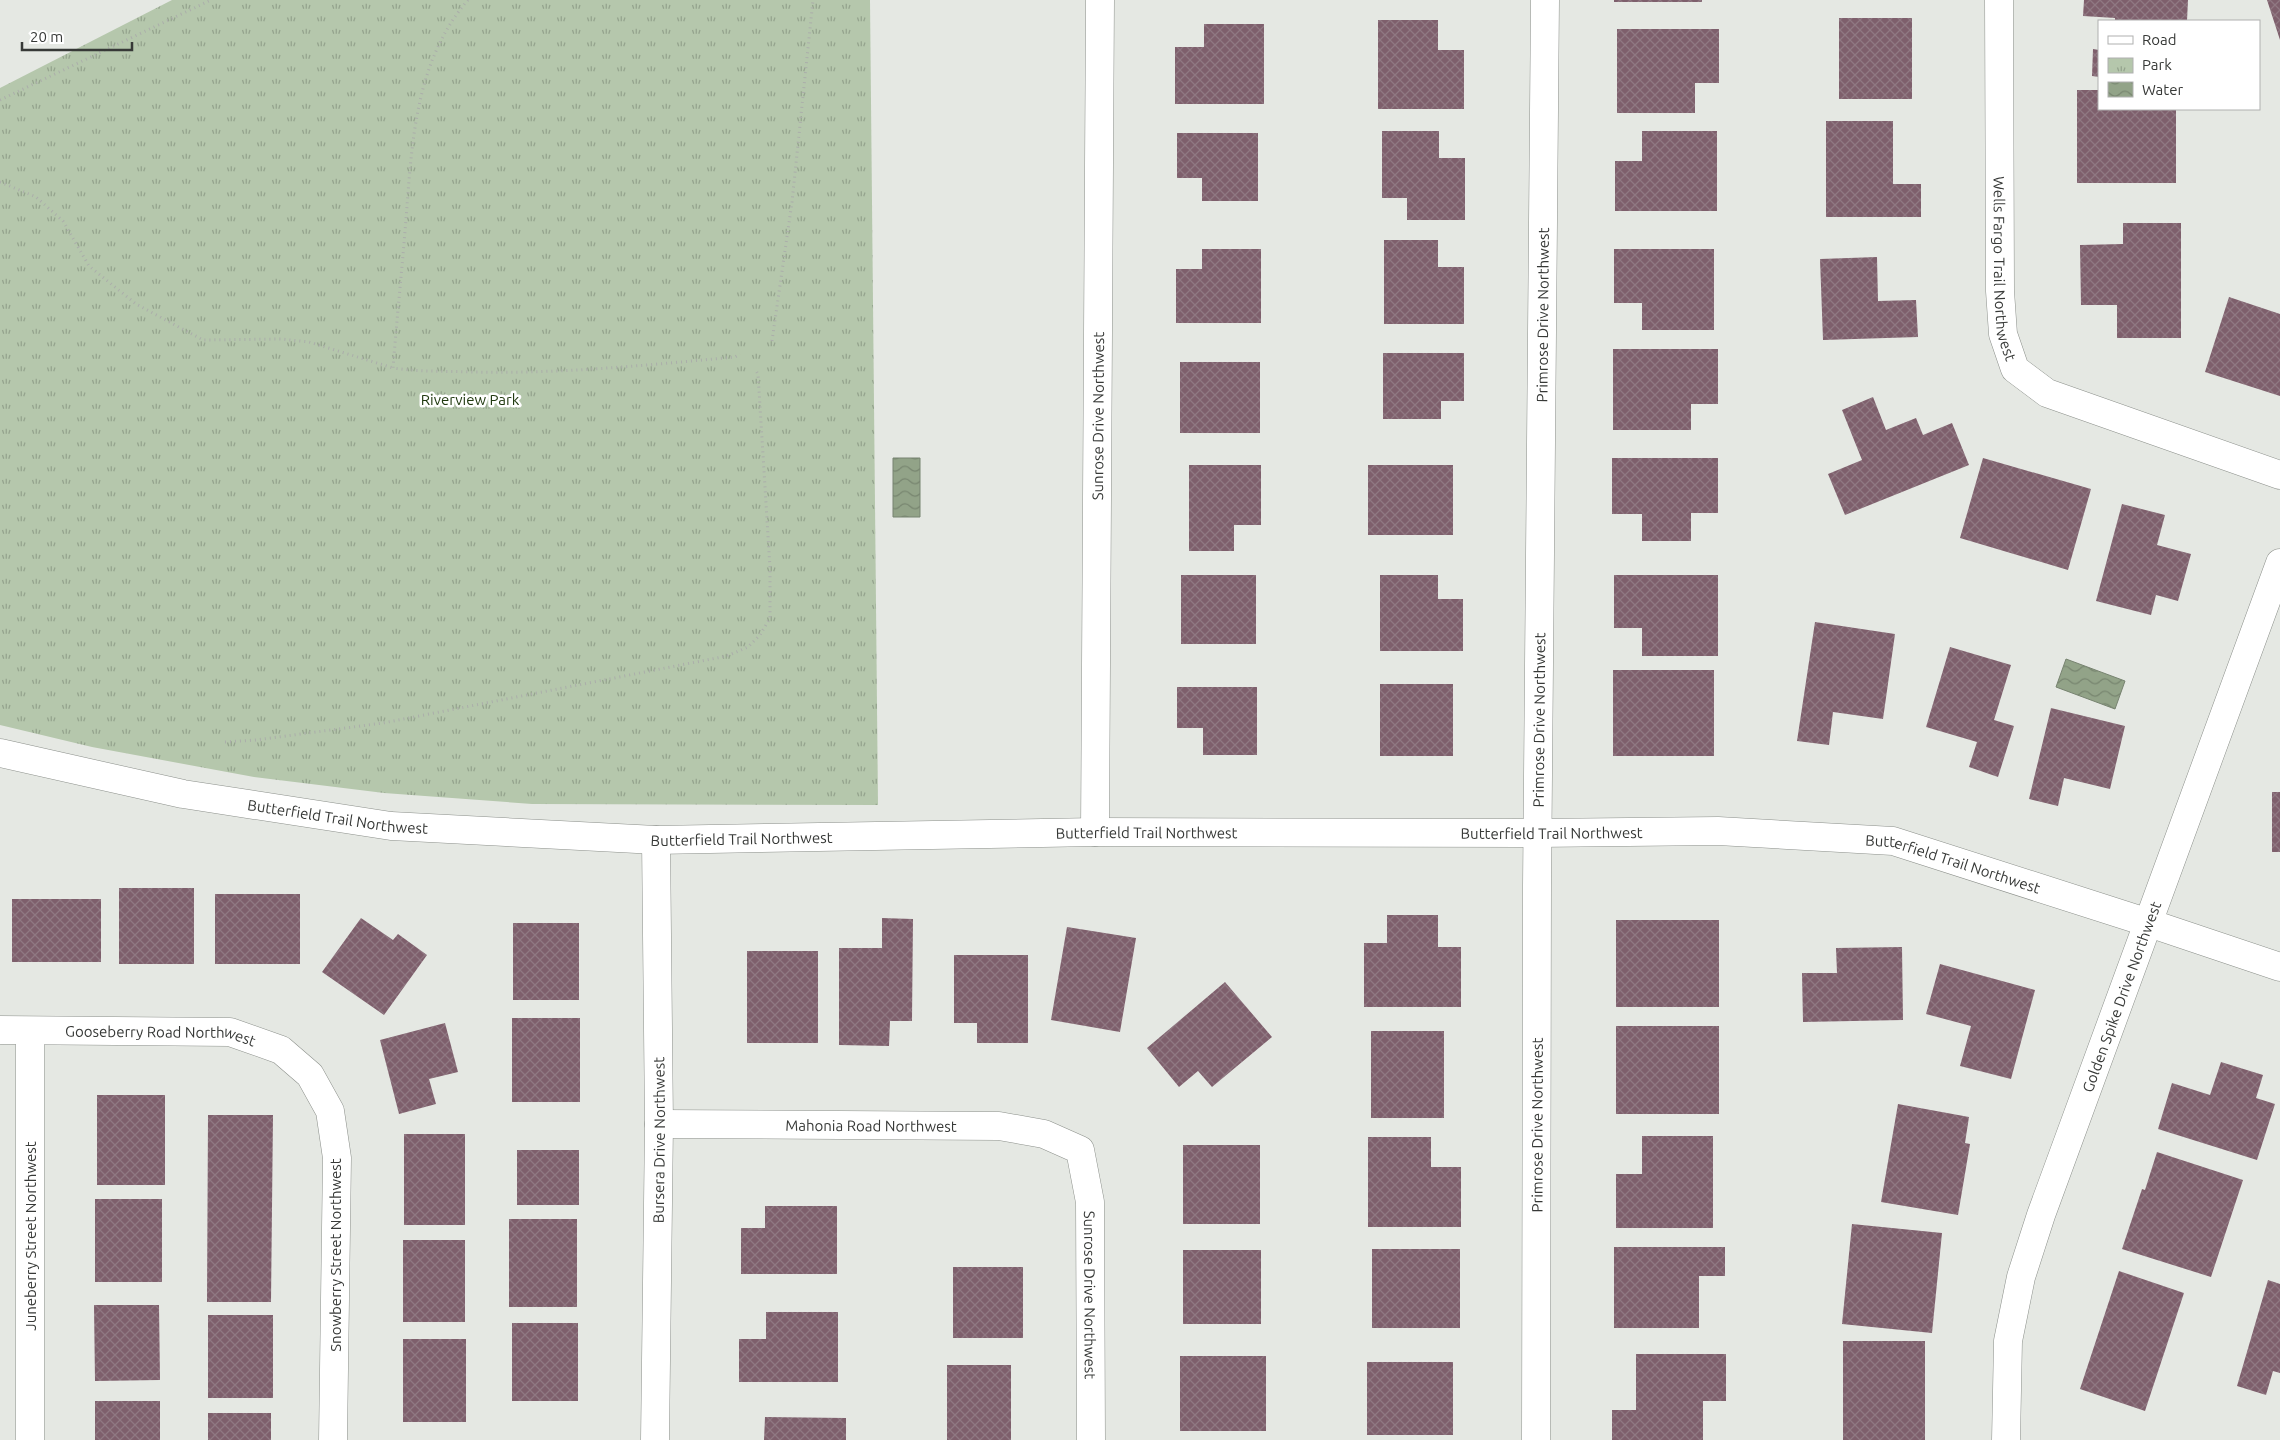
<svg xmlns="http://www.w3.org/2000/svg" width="2280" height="1440" font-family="Ubuntu,sans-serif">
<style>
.park{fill:url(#park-tufts)}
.water{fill:url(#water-waves);stroke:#778370}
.building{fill:url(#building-cross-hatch)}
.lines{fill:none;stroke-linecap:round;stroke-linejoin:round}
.minor-casing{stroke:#8c908b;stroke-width:29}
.path{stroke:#abaeaa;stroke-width:3;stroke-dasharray:1 4;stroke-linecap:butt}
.minor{stroke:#fff;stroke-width:28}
.labels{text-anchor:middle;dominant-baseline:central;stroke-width:5;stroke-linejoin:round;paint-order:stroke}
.street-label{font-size:15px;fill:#373937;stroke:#fff}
.park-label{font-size:15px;fill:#213a10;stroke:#fff}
</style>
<defs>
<pattern id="park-tufts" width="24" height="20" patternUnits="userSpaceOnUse" patternTransform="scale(1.25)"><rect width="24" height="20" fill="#b5c7ac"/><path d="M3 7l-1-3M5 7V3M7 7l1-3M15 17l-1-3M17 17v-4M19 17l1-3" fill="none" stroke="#94a38d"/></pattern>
<pattern id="water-waves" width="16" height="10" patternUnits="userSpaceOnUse" patternTransform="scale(1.25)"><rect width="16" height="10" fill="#92a388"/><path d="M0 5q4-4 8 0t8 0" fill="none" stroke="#788670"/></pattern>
<pattern id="building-cross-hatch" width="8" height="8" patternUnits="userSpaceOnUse" patternTransform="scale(1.25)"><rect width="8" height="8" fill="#7e5f6c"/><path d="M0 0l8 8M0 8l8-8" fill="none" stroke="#8f7882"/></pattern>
</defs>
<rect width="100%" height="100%" fill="#e5e8e3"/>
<path class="park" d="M172,0H870L878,805L532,804L384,793L254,777L92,747L0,725V88Z"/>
<path class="water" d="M893,458H920V517H893Z
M2066,659L2125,681L2115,709L2056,687Z"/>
<path class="building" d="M1614,0H1702V2H1614Z
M2084,0H2188L2187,21H2115V18L2083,16Z
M2267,0H2280V40Z
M1839,18H1912V99H1839Z
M1378,20H1438V50H1464V109H1378Z
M1204,24H1264V104H1175V47H1204Z
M1617,29H1719V83H1695V113H1617Z
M2093,49L2099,50V77L2092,76Z
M2077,90H2099V109H2176V183H2077Z
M1826,121H1893V184H1921V217H1826Z
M1382,131H1439V158H1465V220H1407V198H1382Z
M1642,131H1717V211H1615V161H1642Z
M1177,133H1258V201H1202V178H1177Z
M2123,223H2181V338H2117V305H2081L2080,245L2123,244Z
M1384,240H1438V267H1464V324H1384Z
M1202,249H1261V323H1176V269H1202Z
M1614,249H1714V330H1642V303H1614Z
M1877,257L1878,301L1916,300L1918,337L1823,340L1820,259Z
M2229,297L2280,314V396L2205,372Z
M1613,349H1718V404H1691V430H1613Z
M1383,353H1464V401H1441V419H1383Z
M1180,362H1260V433H1180Z
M1873,397L1886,430L1916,418L1923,435L1952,423L1969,465L1845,515L1828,474L1862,460L1842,410Z
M1612,458H1718V513H1691V541H1642V514H1612Z
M1983,458L2091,489L2068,570L1960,538Z
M1189,465H1261V525H1234V551H1189Z
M1368,465H1453V535H1368Z
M2122,504L2165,515L2157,545L2191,554L2178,601L2156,595L2151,615L2096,601Z
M1181,575H1256V644H1181Z
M1380,575H1438V599H1463V651H1380Z
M1614,575H1718V656H1642V628H1614Z
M1815,622L1895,634L1883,719L1833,712L1829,745L1797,741Z
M1950,647L2011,665L1994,720L2014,726L1998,777L1969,767L1977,742L1926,727Z
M1613,670H1714V756H1613Z
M1380,684H1453V756H1380Z
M1177,687H1257V755H1203V728H1177Z
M2051,708L2125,726L2110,789L2064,778L2058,806L2029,799Z
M2272,792H2280V852H2272Z
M119,888H194V964H119Z
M215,894H300V964H215Z
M12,899H101V962H12Z
M1387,915H1438V947H1461V1007H1364V943H1387Z
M361,918L393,940L398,934L427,955L384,1015L322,972Z
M882,918L913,919L912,1021H890L889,1046L839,1045V948H882Z
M1616,920H1719V1007H1616Z
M513,923H579V1000H513Z
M1067,927L1136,938L1120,1032L1051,1020Z
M1902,947L1903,1020L1803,1022L1802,973H1837L1836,948Z
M747,951H818V1043H747Z
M954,955H1028V1043H977V1023H954Z
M1940,964L2035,990L2011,1079L1960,1066L1971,1026L1926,1014Z
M1225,982L1272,1037L1212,1087L1198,1071L1179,1087L1147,1048Z
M512,1018H580V1102H512Z
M445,1023L458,1072L429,1079L436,1104L399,1114L380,1040Z
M1616,1026H1719V1114H1616Z
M1371,1031H1444V1118H1371Z
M2221,1062L2263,1075L2256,1098L2275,1104L2257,1160L2158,1129L2172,1083L2210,1095Z
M97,1095H165V1185H97Z
M1898,1104L1969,1117L1965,1143L1970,1144L1958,1215L1881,1202Z
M208,1115H273L271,1302H207Z
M404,1134H465V1225H404Z
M1642,1136H1713V1228H1616V1174H1642Z
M1368,1137H1431V1167H1461V1227H1368Z
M1183,1145H1260V1224H1183Z
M517,1150H579V1205H517Z
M2157,1152L2243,1180L2211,1277L2122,1249L2142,1189L2145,1190Z
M95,1199H162V1282H95Z
M765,1206H837V1274H741V1228H765Z
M509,1219H577V1307H509Z
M1852,1224L1942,1233L1932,1333L1842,1324Z
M403,1240H465V1322H403Z
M1614,1247H1725V1276H1699V1328H1614Z
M1372,1249H1460V1328H1372Z
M1183,1250H1261V1324H1183Z
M953,1267H1023V1338H953Z
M2119,1271L2184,1293L2145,1411L2080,1389Z
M2268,1280L2280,1284V1373L2273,1371L2266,1395L2237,1386Z
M94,1305H159L160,1380L95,1381Z
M766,1312H838V1382H739V1339H766Z
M208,1315H273V1398H208Z
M512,1323H578V1401H512Z
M403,1339H466V1422H403Z
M1843,1341H1925V1440H1843Z
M1636,1354H1726V1401H1703V1440H1612V1410H1636Z
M1180,1356H1266V1431H1180Z
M1367,1362H1453V1435H1367Z
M947,1365H1011V1440H947Z
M95,1401H160V1440H95Z
M208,1413H271V1440H208Z
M765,1417L846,1418V1440H764Z"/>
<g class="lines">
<defs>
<g id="minor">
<path id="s1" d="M1999,0L2000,291L2003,334L2015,369L2047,393L2280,475"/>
<path id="s2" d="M0,753L183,794L391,826L656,840L1095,832L1537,833L1718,831L1893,841L2149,923L2280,967"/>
<path id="s3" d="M1095,832L1100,0"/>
<path id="s4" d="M0,1030L230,1032L281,1050L310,1075L330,1111L337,1158L333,1440"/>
<path d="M30,1031V1440"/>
<path id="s5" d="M659,1124L999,1126L1044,1134L1080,1150L1090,1202L1091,1440"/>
<path id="s6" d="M655,1440L659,1124L656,840"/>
<path id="s7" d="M1536,1440L1537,886L1545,0"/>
<path id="s8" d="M2006,1440L2008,1341L2021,1277L2041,1215L2280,563"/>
</g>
</defs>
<use href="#minor" class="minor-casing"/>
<path class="path" d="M468,0C415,61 412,143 406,219C402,269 397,318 393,368C420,372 446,371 473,372C561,374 648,365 735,357L740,354
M0,100L211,0
M0,182L36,197L63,221L89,266L136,304L203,340L281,339L309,342L393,368
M772,341L792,202L813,0
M225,742L256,740L383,723L727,656L748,647L760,635L770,618V568L758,374L755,369"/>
<use href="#minor" class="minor"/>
</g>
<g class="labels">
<g class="street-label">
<text stroke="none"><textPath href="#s1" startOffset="269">Wells Fargo Trail Northwest</textPath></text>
<text stroke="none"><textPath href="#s7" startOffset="1125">Primrose Drive Northwest</textPath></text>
<text stroke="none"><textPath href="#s3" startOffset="416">Sunrose Drive Northwest</textPath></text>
<text stroke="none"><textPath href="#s7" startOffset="720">Primrose Drive Northwest</textPath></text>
<text stroke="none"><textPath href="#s2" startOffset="344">Butterfield Trail Northwest</textPath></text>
<text stroke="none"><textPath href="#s2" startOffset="1154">Butterfield Trail Northwest</textPath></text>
<text stroke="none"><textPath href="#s2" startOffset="1559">Butterfield Trail Northwest</textPath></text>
<text stroke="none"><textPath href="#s2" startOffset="749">Butterfield Trail Northwest</textPath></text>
<text stroke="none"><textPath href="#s2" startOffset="1964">Butterfield Trail Northwest</textPath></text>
<text stroke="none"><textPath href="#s8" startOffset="462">Golden Spike Drive Northwest</textPath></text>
<text stroke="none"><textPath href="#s4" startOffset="161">Gooseberry Road Northwest</textPath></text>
<text stroke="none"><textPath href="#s5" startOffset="212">Mahonia Road Northwest</textPath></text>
<text stroke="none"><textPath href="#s7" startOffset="315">Primrose Drive Northwest</textPath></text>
<text stroke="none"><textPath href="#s6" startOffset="300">Bursera Drive Northwest</textPath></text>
<text transform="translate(30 1236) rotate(-90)">Juneberry Street Northwest</text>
<text transform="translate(335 1255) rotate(-90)">Snowberry Street Northwest</text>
<text stroke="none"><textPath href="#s5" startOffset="571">Sunrose Drive Northwest</textPath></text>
</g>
<g class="park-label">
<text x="470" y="399">Riverview Park</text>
</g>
</g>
<rect x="2098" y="20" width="162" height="90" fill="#ffffff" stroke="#afb0af"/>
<rect x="2108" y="36" width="25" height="8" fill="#ffffff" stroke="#afb0af"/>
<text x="2142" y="45" font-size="15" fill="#373937">Road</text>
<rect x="2108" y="58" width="25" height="15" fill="url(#park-tufts)" stroke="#afb0af"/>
<text x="2142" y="70" font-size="15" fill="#373937">Park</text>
<rect x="2108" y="82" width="25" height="15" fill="url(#water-waves)" stroke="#afb0af"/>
<text x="2142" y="95" font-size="15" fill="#373937">Water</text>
<path d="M22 42v8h110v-8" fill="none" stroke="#373937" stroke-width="2.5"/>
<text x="30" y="42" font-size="15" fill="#373937" stroke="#ffffff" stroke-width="4" paint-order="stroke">20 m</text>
</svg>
